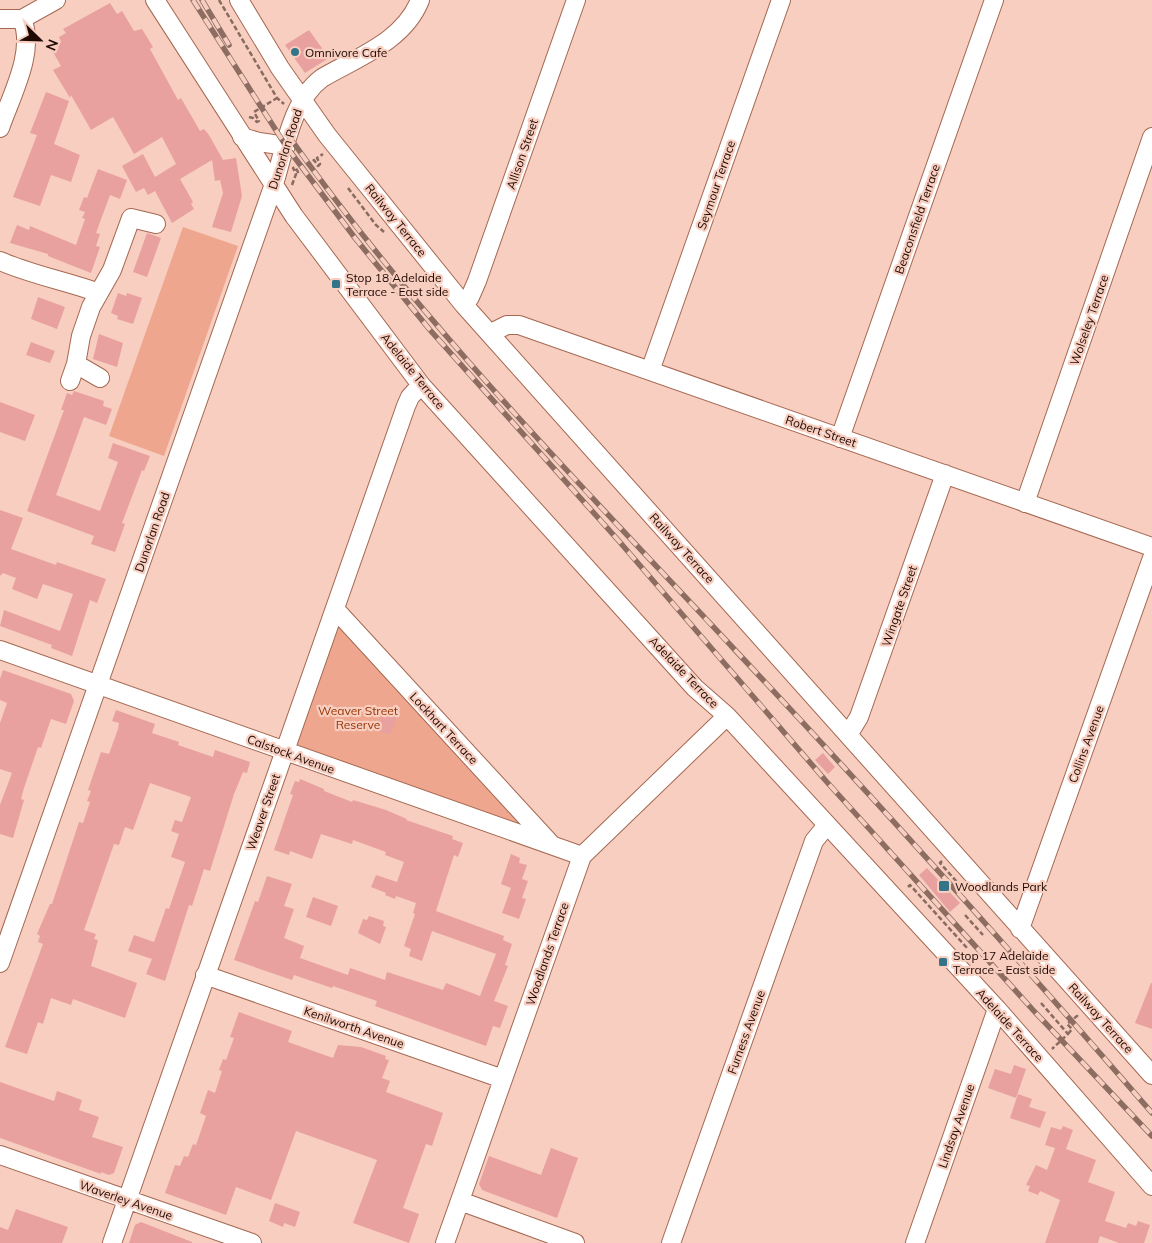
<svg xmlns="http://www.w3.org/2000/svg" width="1152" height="1243" font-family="Mulish,sans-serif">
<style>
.green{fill:#eea78e}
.building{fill:#e9a1a0}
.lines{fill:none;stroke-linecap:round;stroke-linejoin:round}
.minor-casing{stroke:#a56852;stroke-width:20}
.path{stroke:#8a6b60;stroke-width:2.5;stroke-dasharray:5 2.5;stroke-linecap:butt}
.minor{stroke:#fff;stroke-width:18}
.rail-casing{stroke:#8d6d62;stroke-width:5.5}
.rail{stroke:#f7cebf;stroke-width:4;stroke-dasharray:11;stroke-linecap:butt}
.poi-dot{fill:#347488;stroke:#f7cebf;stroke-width:2}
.labels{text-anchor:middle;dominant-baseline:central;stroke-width:4.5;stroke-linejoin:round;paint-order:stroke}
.poi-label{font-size:12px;fill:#200903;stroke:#f7cebf;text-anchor:start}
.street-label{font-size:12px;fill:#200903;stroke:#f7cebf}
.park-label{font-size:12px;fill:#943303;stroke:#f7cebf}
</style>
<rect width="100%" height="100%" fill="#f7cebf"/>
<path class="green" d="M183,227L238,246L164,456L109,436Z
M340,622L527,830L294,747Z"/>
<path class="building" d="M110,3L117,14L122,11L134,31L142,29L153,47L150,49L178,100L181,98L200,131L204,129L209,135L223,160L236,158L242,196L231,232L212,227L223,193L220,180L215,181L212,160L180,179L193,202L191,204L194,209L172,223L155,191L148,195L144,188L136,192L122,166L143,154L155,177L176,164L162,137L134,154L113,117L91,130L71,95L70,98L53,70L61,66L53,52L59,48L57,45L61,42L59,37L66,33L63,29Z
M309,30L329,58L305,73L285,45Z
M46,92L69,101L54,144L80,155L71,182L51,175L40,206L13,197L37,135L30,133Z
M98,169L127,180L120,199L110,195L96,233L100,234L96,246L100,247L91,273L48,256V254L10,243L17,225L29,230L30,226L76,245L85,219L82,218L85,212L79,210L84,197L87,198Z
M147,233L161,238L147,277L133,272Z
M118,293L126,296L127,293L142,298L133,324L117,319L118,316L111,313Z
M38,297L65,307L57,329L31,319Z
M99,334L123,343L117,367L93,359Z
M31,342L55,351L50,363L26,355Z
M74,391L104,401L103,406L112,409L106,425L84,417L56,495L100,511L118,462L108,458L113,443L150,456L144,471L142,470L122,523L125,524L115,552L91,544L94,536L27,511L64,410H61L67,393L72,395Z
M0,402L35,415L25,441L0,432Z
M0,510L23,518L11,549L56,565L57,562L106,579L97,603L90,600L72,656L51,648L52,645L0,626L4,610L60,631L73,594L43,584L37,599L12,589L16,578L3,573L0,576Z
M3,670L71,694L74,701L66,724L51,719L41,748L38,747L24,788L21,799L24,800L13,838L0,834V805L12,773L0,769V723L7,703L0,700V679Z
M384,709L398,714L390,735L376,730Z
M116,710L155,724L152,733L179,742L178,745L213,757L215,750L250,762L247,773L243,772L234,794L210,871L204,869L192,906L189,905L165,981L146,974L152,959L128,951L134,935L154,942L166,908L169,909L185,862L171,857L179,834L171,831L175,820L182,822L191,797L150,783L133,830L125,827L119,845L114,844L84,930L96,934L94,939L98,940L91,966L137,983L125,1018L73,999L71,1005L51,998L43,1024L38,1022L27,1054L5,1047L43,944L38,942L40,936L37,934L50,904H52L79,822L83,823L90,802L87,801L91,791L88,790L101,752L109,754L118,729L119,723L112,721Z
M823,753L835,767L828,774L815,760Z
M300,779L324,789V791L352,802L353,800L386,810L407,819L406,820L453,836L452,839L463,843L458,857L454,855L436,911L504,936L503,940L512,944L505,965L508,966L494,1001L508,1006L500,1028L493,1026L486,1046L375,1006L377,1001L333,986L332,988L294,975L292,980L234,960L255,901L258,902L267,876L292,884L284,906L294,909L284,938L304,946L300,958L348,975L350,968L385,980L387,972L443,990L446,983L480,996L496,954L432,931L422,961L409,956L411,949L404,946L415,914L413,913L416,903L396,896L395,899L385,895L386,893L371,887L376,875L397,882L404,862L385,855L386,852L353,840L352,844L321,834L312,859L290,851L289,855L274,850L293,795L290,794L295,781L299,782Z
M511,854L520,858L519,863L527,865L522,879L528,881L522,898L526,899L519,919L502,913L511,888L501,884Z
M927,868L960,903L950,912L919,875Z
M313,897L338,906L331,926L306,917Z
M369,916L384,921L383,926L386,927L380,944L358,933L363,919L367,920Z
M1151,983H1152V1029L1135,1023Z
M239,1012L292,1031L288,1042L333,1058L338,1045L361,1047L386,1056L385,1059L389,1060L382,1078L390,1081L386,1092L443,1113L432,1146L426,1144L403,1208L419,1214L409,1243L353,1223L377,1160L296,1131L271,1200L236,1187L226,1215L165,1193L175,1165L180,1166L184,1156L188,1157L193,1144L196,1145L206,1116L200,1113L208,1090L215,1093L222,1071L219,1070L223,1059L226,1060L234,1038L230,1037Z
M1014,1065L1026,1069L1016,1098L988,1088L995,1069L1011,1074Z
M0,1082L54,1101L57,1091L82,1100L79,1110L99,1117L92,1137L123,1147L114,1173L109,1175L101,1172V1174L0,1138Z
M1018,1094L1032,1099L1029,1107L1046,1112L1040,1128L1010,1118Z
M1063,1126L1073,1130L1066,1149L1096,1160L1088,1182L1115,1192L1105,1221L1126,1228L1128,1223L1136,1226L1138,1221L1150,1225L1144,1243H1119L1100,1236L1098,1243H1045L1060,1200L1040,1191L1038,1195L1028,1191L1030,1186L1026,1185L1036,1165L1047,1170L1055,1148L1045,1145L1051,1127L1061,1130Z
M551,1148L578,1158L557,1218L482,1190L479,1184L489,1156L541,1175Z
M275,1203L300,1212L295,1227L284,1223L283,1227L269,1221Z
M16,1209L68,1227L62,1243H0V1227L8,1230Z
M141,1222L192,1242V1243H129L135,1225Z"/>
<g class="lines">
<defs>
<path id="minor" d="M155,0L294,216L421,385L695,688L727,716L997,1009L1152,1186
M239,0L280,68L327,135L464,305L1152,1075
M0,19H22L56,0
M0,128C11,96 36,51 22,19
M242,137L259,142L286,146
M0,261C32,275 66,281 99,293
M464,305L470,297L477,281L576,0
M491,333L507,325H519L1152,547
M76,364L100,378
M650,371L781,0
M70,381L76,364L81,336L91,307L112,270L131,218L156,224
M840,438L994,0
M1025,503L1152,137
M335,609L551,844
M0,650L582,856
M848,735L859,717L945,474
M1020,929L1152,558
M0,963L274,184C285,149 292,100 322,78C358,57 404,41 420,0
M205,975L503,1079
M0,1155L252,1243
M460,1201L575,1243
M112,1243L406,406L410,397L421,385
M445,1243L582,856L727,716
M671,1243L814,841L827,825
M915,1243L997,1009"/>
</defs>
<use href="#minor" class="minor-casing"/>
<path class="path" d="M219,0L277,98L284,104
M249,117L253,118L257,122L259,121L254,112L277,98
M292,185L296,174L293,168L295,167L298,172L314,160L318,166L320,164L317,158L323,154
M348,188L376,225L384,232
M942,861L940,863L966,892
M908,887L910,885L968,949
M965,915L983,935
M1041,1003L1068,1034L1052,1049
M1068,1034L1072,1029L1067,1024L1077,1016L1078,1017"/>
<use href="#minor" class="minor"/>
<defs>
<path id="rail" d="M193,0L286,146L355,238L430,330L618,540L826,781L1033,1010L1152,1136
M202,0L229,45
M288,135C419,321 580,484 735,650C877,801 1016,956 1152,1113"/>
</defs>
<use href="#rail" class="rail-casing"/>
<use href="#rail" class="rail"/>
</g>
<g class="poi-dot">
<circle cx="295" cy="52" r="5"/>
<rect x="331" y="279" width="10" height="10" rx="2.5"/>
<rect x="938" y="880" width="12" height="12" rx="2.5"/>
<rect x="938" y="957" width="10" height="10" rx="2.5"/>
</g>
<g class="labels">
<g class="poi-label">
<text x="305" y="52">Omnivore Cafe</text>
<text x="346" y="277">Stop 18 Adelaide<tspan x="346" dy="14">Terrace - East side</tspan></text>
<text x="955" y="886">Woodlands Park</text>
<text x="953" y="955">Stop 17 Adelaide<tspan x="953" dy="14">Terrace - East side</tspan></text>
</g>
<g class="street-label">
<text transform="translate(285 149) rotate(-72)">Dunorlan Road</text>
<text transform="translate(522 154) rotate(-71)">Allison Street</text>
<text transform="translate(716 185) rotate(-71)">Seymour Terrace</text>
<text transform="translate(917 219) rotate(-71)">Beaconsfield Terrace</text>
<text transform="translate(396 220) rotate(51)">Railway Terrace</text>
<text transform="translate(1089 320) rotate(-71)">Wolseley Terrace</text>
<text transform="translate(413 371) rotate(51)">Adelaide Terrace</text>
<text transform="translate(821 431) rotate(19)">Robert Street</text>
<text transform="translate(152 532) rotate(-71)">Dunorlan Road</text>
<text transform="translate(682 548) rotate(48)">Railway Terrace</text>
<text transform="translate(899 606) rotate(-71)">Wingate Street</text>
<text transform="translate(684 672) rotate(46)">Adelaide Terrace</text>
<text transform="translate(444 728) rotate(47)">Lockhart Terrace</text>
<text transform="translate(1086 744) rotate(-70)">Collins Avenue</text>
<text transform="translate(291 754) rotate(20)">Calstock Avenue</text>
<text transform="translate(263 812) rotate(-71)">Weaver Street</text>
<text transform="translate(547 954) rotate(-71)">Woodlands Terrace</text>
<text transform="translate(1101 1018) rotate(48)">Railway Terrace</text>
<text transform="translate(1010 1025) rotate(48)">Adelaide Terrace</text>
<text transform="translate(354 1027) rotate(19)">Kenilworth Avenue</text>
<text transform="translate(746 1032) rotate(-70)">Furness Avenue</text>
<text transform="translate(956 1126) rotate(-71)">Lindsay Avenue</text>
<text transform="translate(126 1200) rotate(19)">Waverley Avenue</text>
</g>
<g class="park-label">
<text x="358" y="710">Weaver Street<tspan x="358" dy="14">Reserve</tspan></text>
</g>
</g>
<g transform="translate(40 40) rotate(113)" stroke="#f7cebf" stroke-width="4" paint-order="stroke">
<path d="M0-4L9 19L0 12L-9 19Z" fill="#200903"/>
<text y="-8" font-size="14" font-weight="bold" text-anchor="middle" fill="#200903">N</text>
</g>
</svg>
